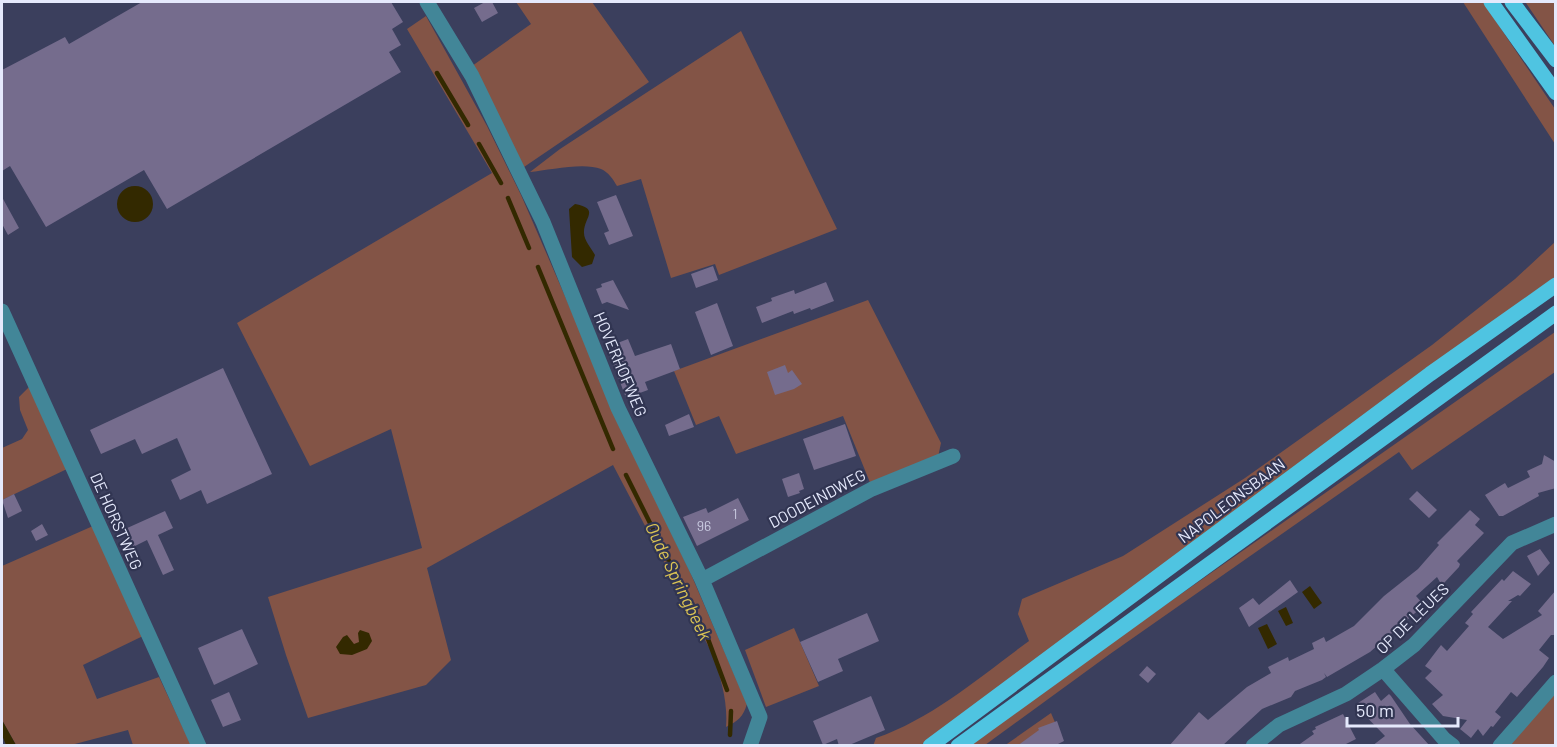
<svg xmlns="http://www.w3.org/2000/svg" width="1557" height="747" font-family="Barlow,sans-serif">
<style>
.green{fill:#835446}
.water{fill:#332900}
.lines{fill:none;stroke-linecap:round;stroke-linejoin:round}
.stream{stroke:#332900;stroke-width:4.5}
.building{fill:#756c8d}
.minor{stroke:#428698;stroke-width:15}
.major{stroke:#4fc4e1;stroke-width:15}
.labels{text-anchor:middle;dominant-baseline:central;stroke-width:4.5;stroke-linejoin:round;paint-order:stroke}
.number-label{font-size:14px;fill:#c9cae0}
.street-label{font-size:16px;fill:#e5e9fc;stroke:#313552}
.water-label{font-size:18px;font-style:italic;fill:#dcc454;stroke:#313552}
</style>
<rect width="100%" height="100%" fill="#3b3f5d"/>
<path class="green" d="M516,2H592L649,82L524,167L472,66L531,24Z
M1463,2H1483L1555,109V144Z
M1524,2H1555V46L1526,3Z
M426,16L487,126L521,195L635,457L690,572L747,704C743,717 738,721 726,727C728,702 721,679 713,655L613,465L427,568L451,660L426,685L308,718L286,655L268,597L422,548L391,429L310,466L237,323L492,173L407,29Z
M741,31L837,229L719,275L715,264L671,278L641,179L617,186C613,179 608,172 601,169C584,162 549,170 530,172L560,149Z
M1555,242V277L1380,403L921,745L873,746L876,738C933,718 981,676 1029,641L1018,614L1022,599L1123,556L1245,478L1432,345L1515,279Z
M868,300L941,443L938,457L871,485L843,416L736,454L719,416L696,425L674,371Z
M1555,332V372L1412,470L1399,452L1110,654L985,745L964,746Z
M30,386L67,469L2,500V448L22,439L28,430L20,410L19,397Z
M93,526L143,636L83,665L97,699L159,677L191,745H133L128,730L71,745H16L2,720V566Z
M794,628L819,686L766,707L745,650Z
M1555,693V745H1508Z
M1051,713L1057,727L1029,745L1004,746Z"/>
<path class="water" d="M117 204a18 18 0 1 1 36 0a18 18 0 1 1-36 0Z
M575,204C601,209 583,218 584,233C584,240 591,248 595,255L592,264L582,267L572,257L569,209Z
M1310,586L1322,603L1314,609L1302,592Z
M1286,607L1293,623L1286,626L1278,611Z
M1267,624L1277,644L1268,649L1258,628Z
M360,630L369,633L372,641L367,649L352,655L340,654L336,647L343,637L347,635L354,644L359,642L358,633Z
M2,720L16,745H6L2,735Z"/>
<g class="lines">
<path class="stream" d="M437,73L468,125
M479,144L501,183
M508,198L529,248
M538,267L613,449
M626,475L708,639L727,690
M730,735L731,711"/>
</g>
<path class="building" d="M142,2H391L403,22L392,29L401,45L389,52L401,72L167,209L144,170L46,227L10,166L2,171V70L65,37L69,44Z
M485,2H492L498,13L482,22L474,8Z
M616,195L633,236L609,245L604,233L609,231L597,202Z
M2,197L19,228L8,235L2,224Z
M713,266L718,280L696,288L691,274Z
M613,280L629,310L607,302L602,304L596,289L602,287L601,284Z
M826,282L834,301L811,310L810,308L794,314L793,311L762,323L756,307L772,301L771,298L794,290L795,294Z
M717,303L733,346L711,355L695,312Z
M628,339L635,356L671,344L680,369L645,382L648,390L626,398L607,347Z
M785,365L788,373L792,370L802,384L794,389L775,395L767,372Z
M223,368L272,474L207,504L201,490L180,500L171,480L191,470L177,438L142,454L135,439L101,454L90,430Z
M689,414L694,427L669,436L665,425Z
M845,424L856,456L814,470L803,439Z
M1544,455L1556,462V488L1538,493L1539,496L1503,516H1499L1485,495L1505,483L1508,488L1530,477L1527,471L1542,464Z
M799,473L804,489L799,491L800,493L788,497L782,479Z
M1417,491L1437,510L1429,518L1409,499Z
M14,494L22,511L8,518L2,500Z
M738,498L749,520L697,546L683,517L706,508L708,513Z
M1470,510L1480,519L1475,525L1484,533L1457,561L1460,564L1459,567L1444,583L1441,584L1437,577L1416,596L1423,604L1422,607L1370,652L1327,677L1324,673L1326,677L1322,680L1295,691L1291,697L1262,709L1222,746H1169L1199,712L1208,720L1247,687L1271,673L1268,667L1288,657L1289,661L1314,649L1312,643L1324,637L1326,642L1354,626L1384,596L1418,569L1439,545L1437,543Z
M165,511L173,528L158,535L174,570L163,575L147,540L133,547L125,529Z
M42,524L48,535L36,541L31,531Z
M1540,549L1550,563L1538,576L1527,556Z
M1513,571L1531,584L1520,596L1518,595L1508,601H1512L1488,627L1503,639L1542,615L1538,611L1556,590V635H1551L1539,650L1549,658L1543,667L1517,697L1511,692L1495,712L1501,717L1493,727L1491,726L1483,736L1478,729L1471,738L1460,729L1467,720L1443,716L1432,704L1443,695L1425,678L1432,671L1425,666L1441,645L1447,651L1469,626L1465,623L1473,614L1471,612L1502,579L1504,581Z
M1290,580L1298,592L1249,627L1239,608L1253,598L1259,605Z
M867,613L879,641L838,659L843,671L818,682L800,642Z
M242,629L258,664L214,685L198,648Z
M1147,666L1156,674L1148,683L1139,675Z
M229,692L241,720L223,727L211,700Z
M1375,692L1381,701L1389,694L1391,696L1410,724L1430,746H1372L1385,736L1355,705Z
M871,696L885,730L847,746H839L837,739L823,745L813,721Z
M1343,714L1356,739L1342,746H1297L1314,734L1312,731L1316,729L1315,727Z
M1057,721L1064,741L1054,746H1017L1039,730L1038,728Z"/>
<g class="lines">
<path class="minor" d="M427,2L472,76L543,222L618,408L702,580L760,717L750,746
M2,311L199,746
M702,580L872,489L953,456
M1383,669L1444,739L1453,746
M1253,746L1279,725L1346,694L1383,669L1414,645L1512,543L1556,524
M1500,746L1556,682"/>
<path class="major" d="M1491,2L1556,93
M1512,2L1556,60
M930,746L1430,374L1556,285
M958,746L1556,313"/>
</g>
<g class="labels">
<g class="number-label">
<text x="735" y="513">1</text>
<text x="704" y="525">96</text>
</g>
<g class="street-label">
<text transform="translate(621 364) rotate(67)">HOVERHOFWEG</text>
<text transform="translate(817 498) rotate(-28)">DOODEINDWEG</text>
<text transform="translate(1231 500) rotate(-37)">NAPOLEONSBAAN</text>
<text transform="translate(117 521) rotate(66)">DE HORSTWEG</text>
<text transform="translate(1412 618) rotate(-44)">OP DE LEUES</text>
</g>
<g class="water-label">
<text transform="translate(679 581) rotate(64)">Oude Springbeek</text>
</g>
</g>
<rect width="1557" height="747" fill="none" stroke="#e5e9fc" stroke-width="6"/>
<path d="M1347 717v9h111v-9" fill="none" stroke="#e5e9fc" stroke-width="3"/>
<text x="1356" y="717" font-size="18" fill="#e5e9fc" stroke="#313552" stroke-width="4.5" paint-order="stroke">50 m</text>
</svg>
